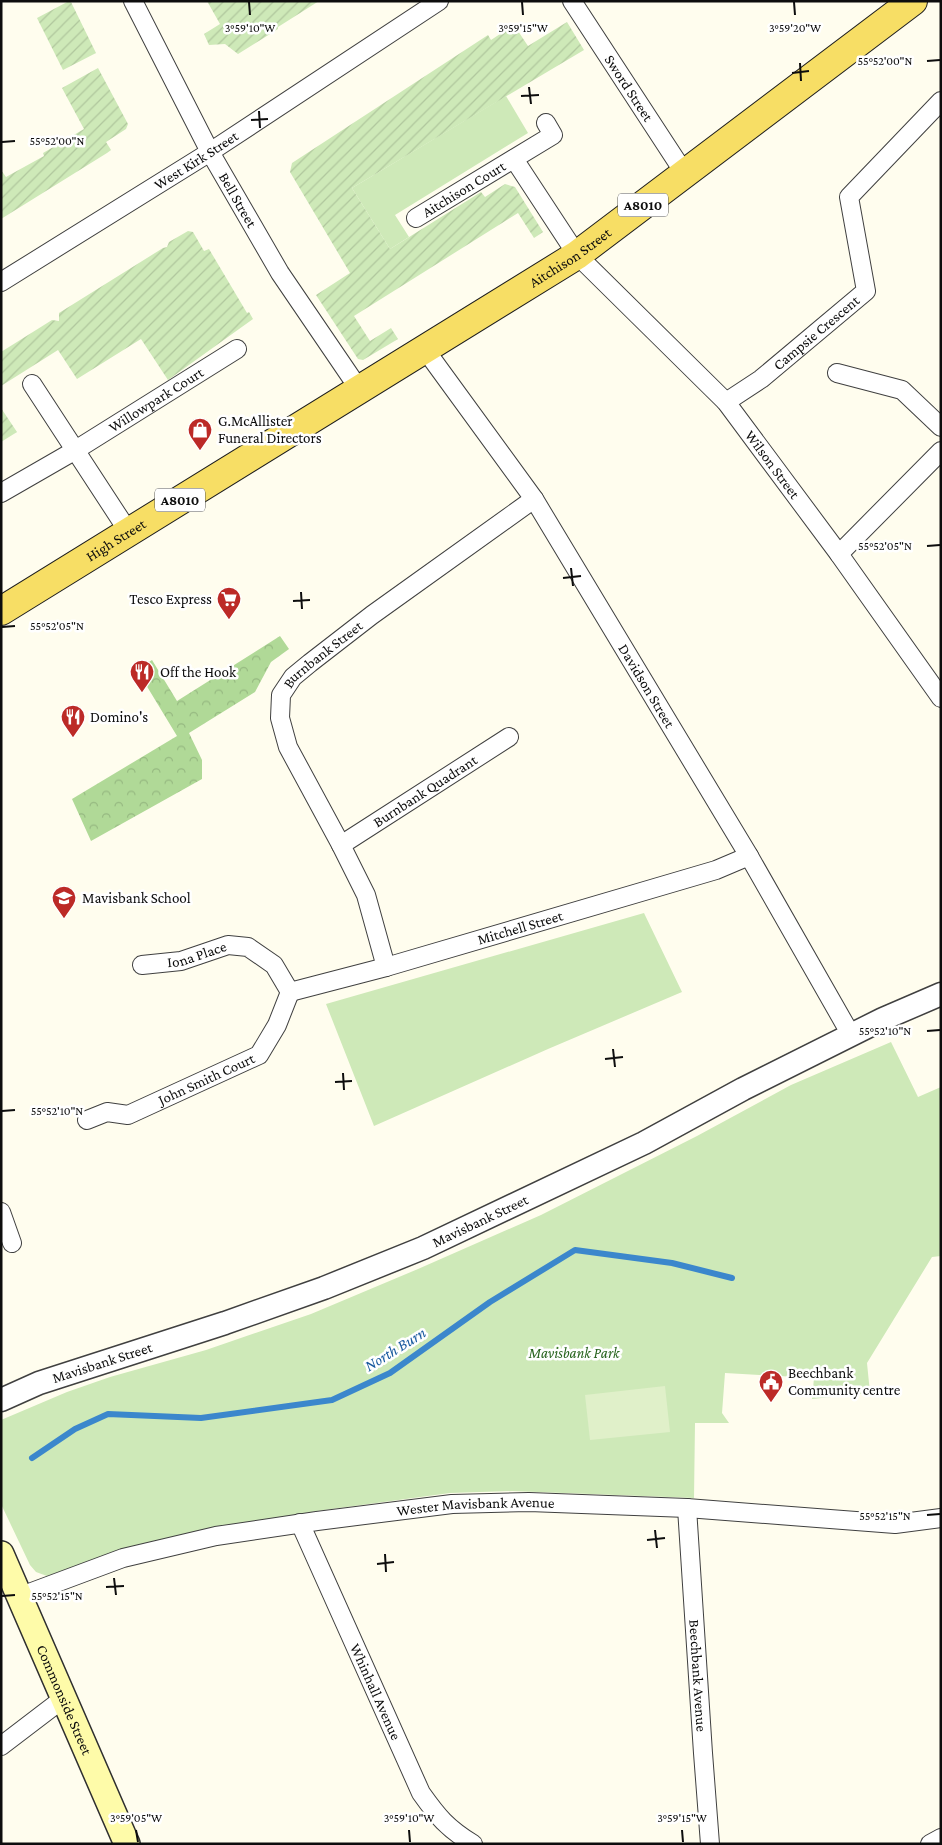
<svg xmlns="http://www.w3.org/2000/svg" width="942" height="1845" font-family="'Crimson Pro',serif">
<style>
.grass{fill:#cee9b8}
.forest{fill:url(#forest-crowns)}
.garden{fill:url(#garden-furrows)}
.pitch{fill:#e0f0c9}
.lines{fill:none;stroke-linecap:round;stroke-linejoin:round}
.stream{stroke:#3b87cc;stroke-width:6}
.minor-casing{stroke:#404040;stroke-width:20}
.tertiary-casing{stroke:#404040;stroke-width:25}
.secondary-casing{stroke:#2f2f2f;stroke-width:28}
.primary-casing{stroke:#1e1e1e;stroke-width:30}
.minor{stroke:#fff;stroke-width:18}
.tertiary{stroke:#fff;stroke-width:22}
.secondary{stroke:#fefba9;stroke-width:25}
.primary{stroke:#f7de65;stroke-width:28}
.ticks{fill:none;stroke:#0d0d0d;stroke-width:2}
.labels{text-anchor:middle;dominant-baseline:central;stroke-width:5;stroke-linejoin:round;paint-order:stroke}
.shield{fill:#fff;stroke:#565656;stroke-width:1}
.shield-label{font-size:14px;font-weight:bold;fill:#0d0d0d}
.street-label{font-size:15px;fill:#0d0d0d;stroke:#fff}
.poi-label{font-size:15px;fill:#0d0d0d;stroke:#fff;text-anchor:start}
.park-label{font-size:15px;font-style:italic;fill:#28641e;stroke:#fff}
.water-label{font-size:16px;font-style:italic;fill:#18599e;stroke:#fff}
.ticks-label{font-size:12px;text-anchor:middle;fill:#0d0d0d;stroke:#fff;stroke-width:5;stroke-linejoin:round;paint-order:stroke}
</style>
<defs>
<pattern id="forest-crowns" width="20" height="18" patternUnits="userSpaceOnUse" patternTransform="scale(1.25)"><rect width="20" height="18" fill="#b0d997"/><path d="M2 6a3 3 0 1 1 6 0M12 15a3 3 0 1 1 6 0" fill="none" stroke="#96b981"/></pattern>
<pattern id="garden-furrows" width="10" height="10" patternUnits="userSpaceOnUse" patternTransform="scale(1.25)"><rect width="10" height="10" fill="#cee9b8"/><path d="M-1 1l2-2M0 10L10 0M9 11l2-2" fill="none" stroke="#b0c79d"/></pattern>
</defs>
<rect width="100%" height="100%" fill="#fffdee"/>
<path class="grass" d="M506,96L528,133L395,215L409,237L390,249L352,188Z
M644,913L682,992L548,1049L374,1126L326,1004Z
M891,1042L918,1097L941,1087V1256L932,1257L867,1363L870,1393L812,1399L814,1378L725,1373L722,1413L729,1423H695L694,1498L512,1491L450,1493L317,1511L215,1529L135,1546L47,1576L36,1572L30,1565L1,1504V1420L67,1392L110,1377L206,1350L311,1314L418,1269L541,1215L697,1136L791,1085Z"/>
<path class="forest" d="M280,636L289,649L271,662L255,692L189,733L202,760V779L91,841L72,799L177,736L137,670L152,660L177,701Z"/>
<path class="garden" d="M69,1L71,2L96,53L63,70L37,18Z
M207,1H319L278,27V29L238,54L225,44L209,45L204,34L220,24Z
M567,22L584,50L352,188L390,249L481,192L485,197L505,184L515,187L543,232L534,238L518,213L354,316L370,341L391,328L398,339L363,360L358,359L316,295L350,273L290,172L292,163L488,35L491,40L509,28H516L528,46Z
M98,68L128,124L126,129L106,142L111,150L107,153L1,219V170L6,177L44,156L43,153L84,129L62,88Z
M188,231L193,232L204,251L209,249L247,313L249,312L253,319L168,380L141,339L77,379L58,350L1,386V352L52,320L59,321V313L163,248L167,247L169,242Z
M1,408L17,432L1,442Z"/>
<path class="pitch" d="M665,1386L670,1432L590,1440L585,1395Z"/>
<g class="lines">
<path class="stream" d="M32,1458L75,1429L108,1414L201,1418L332,1400L390,1373L490,1302L575,1250L672,1263L732,1278"/>
<defs>
<g id="minor">
<path id="s1" d="M133,1L210,152L280,273L359,389"/>
<path id="s2" d="M572,1L685,174"/>
<path id="s3" d="M514,159L577,255L726,402L839,554L941,698"/>
<path id="s4" d="M416,218L553,135L546,123"/>
<path id="s5" d="M1,282L210,152L439,1"/>
<path id="s6" d="M424,348L534,499L749,856L851,1035"/>
<path d="M837,373L902,390L941,427"/>
<path d="M32,384L128,531"/>
<path id="s7" d="M726,402L761,379L866,291L849,197L941,101"/>
<path id="s8" d="M1,493L74,451L237,349"/>
<path d="M839,554L941,451"/>
<path id="s9" d="M341,845L509,737"/>
<path id="s10" d="M142,965L181,961L228,945L248,947L274,965L290,992"/>
<path id="s11" d="M386,967L366,895L341,845L288,747L280,718L281,695L293,677L310,663L372,615L534,499"/>
<path id="s12" d="M290,992L386,967L716,870L749,856"/>
<path id="s13" d="M87,1120L107,1112L128,1115L259,1055L277,1025L290,992"/>
<path d="M1,1212L12,1243"/>
<path id="s14" d="M687,1508L703,1753L710,1844"/>
<path id="s15" d="M300,1523L421,1793C438,1817 447,1828 473,1844"/>
<path id="s16" d="M21,1596L123,1558L216,1536L317,1521L452,1504L529,1502L687,1508L895,1524L941,1518"/>
<path d="M1,1746L64,1698"/>
<path d="M930,1844L941,1838"/>
</g>
<g id="tertiary">
<path id="s17" d="M1,1400L39,1383L225,1323L324,1288L423,1248L644,1143L743,1089L883,1019L941,994"/>
</g>
<g id="secondary">
<path id="s18" d="M1,1554L127,1844"/>
</g>
<g id="primary">
<path id="s19" d="M1,611L577,255L913,1"/>
</g>
</defs>
<use href="#minor" class="minor-casing"/>
<use href="#tertiary" class="tertiary-casing"/>
<use href="#secondary" class="secondary-casing"/>
<use href="#primary" class="primary-casing"/>
<use href="#minor" class="minor"/>
<use href="#tertiary" class="tertiary"/>
<use href="#secondary" class="secondary"/>
<use href="#primary" class="primary"/>
</g>
<path class="ticks" d="M249,2L250,15M522,2L523,15M794,2L795,15M927,61L940,60M800,63L801,81M792,73L809,71M529,87L531,104M521,96L539,95M259,111L260,128M251,120L268,119M2,142L15,141M927,546L940,545M571,568L573,586M563,578L581,576M301,592L302,609M293,601L310,600M2,627L15,626M927,1031L940,1030M613,1049L615,1067M605,1059L623,1057M343,1073L344,1090M335,1082L352,1081M2,1111L15,1110M927,1515L940,1514M655,1530L657,1548M647,1540L665,1538M385,1554L386,1572M377,1564L394,1562M114,1578L116,1595M106,1587L124,1586M2,1596L15,1595M136,1830L138,1842M409,1830L410,1842M682,1830L683,1842"/>
<defs>
<symbol id="shop-pin" viewBox="-11 -11 22 30"><path d="M0 17L-7.5 6A9.5 9.5 0 1 1 7.5 6Z" fill="#bc2a27" stroke="#fff"/><path d="M-5-2.5h2.3a2.7 3.5 0 0 1 5.4 0H5L5.5 6h-11ZM-1.5-2.5h3a1.5 2.3 0 0 0-3 0Z" fill="#fff"/></symbol>
<symbol id="supermarket-pin" viewBox="-11 -11 22 30"><path d="M0 17L-7.5 6A9.5 9.5 0 1 1 7.5 6Z" fill="#bc2a27" stroke="#fff"/><path d="M-6-5.5h2.5l.6 2H6L4.5 2H-2.5L-4.4-4H-6ZM-1.5 3.2a1.3 1.3 0 1 0 .1 0ZM3 3.2a1.3 1.3 0 1 0 .1 0Z" fill="#fff"/></symbol>
<symbol id="restaurant-pin" viewBox="-11 -11 22 30"><path d="M0 17L-7.5 6A9.5 9.5 0 1 1 7.5 6Z" fill="#bc2a27" stroke="#fff"/><path d="M-5-6h1v4h1v-4h1v4h1v-4h1v5L-1.5 .5V6h-2V.5L-5-1ZM5-6V6H3V1.5H1.5Q1.5-4 5-6Z" fill="#fff"/></symbol>
<symbol id="school-pin" viewBox="-11 -11 22 30"><path d="M0 17L-7.5 6A9.5 9.5 0 1 1 7.5 6Z" fill="#bc2a27" stroke="#fff"/><path d="M0-5L7-2L0 1L-7-2ZM-4 1L0 2.5L4 1V4Q0 6-4 4Z" fill="#fff"/></symbol>
<symbol id="civic-pin" viewBox="-11 -11 22 30"><path d="M0 17L-7.5 6A9.5 9.5 0 1 1 7.5 6Z" fill="#bc2a27" stroke="#fff"/><path d="M-.6-6.5H3V-4.5H.6V-3L4-1V1h2V6H-6V1h2V-1L-.6-3ZM-1.2 2.5V6h2.4V2.5Z" fill="#fff"/></symbol>
</defs>
<g fill-rule="evenodd">
<use href="#shop-pin" x="186" y="416" width="28" height="38"/>
<use href="#supermarket-pin" x="215" y="585" width="28" height="38"/>
<use href="#restaurant-pin" x="128" y="658" width="28" height="38"/>
<use href="#restaurant-pin" x="59" y="703" width="28" height="38"/>
<use href="#school-pin" x="50" y="884" width="28" height="38"/>
<use href="#civic-pin" x="757" y="1368" width="28" height="38"/>
</g>
<g class="labels">
<g class="shield">
<rect x="618" y="193.5" width="50" height="23" rx="4"/>
<rect x="155" y="488.5" width="50" height="23" rx="4"/>
</g>
<g class="shield-label">
<text x="643" y="205">A8010</text>
<text x="180" y="500">A8010</text>
</g>
<g class="street-label">
<text stroke="none"><textPath href="#s2" startOffset="104">Sword Street</textPath></text>
<text stroke="none"><textPath href="#s5" startOffset="230">West Kirk Street</textPath></text>
<text stroke="none"><textPath href="#s4" startOffset="56">Aitchison Court</textPath></text>
<text stroke="none"><textPath href="#s1" startOffset="225">Bell Street</textPath></text>
<text stroke="none"><textPath href="#s19" startOffset="670">Aitchison Street</textPath></text>
<text stroke="none"><textPath href="#s7" startOffset="114">Campsie Crescent</textPath></text>
<text stroke="none"><textPath href="#s8" startOffset="181">Willowpark Court</textPath></text>
<text stroke="none"><textPath href="#s3" startOffset="402">Wilson Street</textPath></text>
<text stroke="none"><textPath href="#s19" startOffset="135">High Street</textPath></text>
<text stroke="none"><textPath href="#s11" startOffset="354">Burnbank Street</textPath></text>
<text stroke="none"><textPath href="#s6" startOffset="405">Davidson Street</textPath></text>
<text stroke="none"><textPath href="#s9" startOffset="100">Burnbank Quadrant</textPath></text>
<text stroke="none"><textPath href="#s12" startOffset="239">Mitchell Street</textPath></text>
<text stroke="none"><textPath href="#s10" startOffset="56">Iona Place</textPath></text>
<text stroke="none"><textPath href="#s13" startOffset="129">John Smith Court</textPath></text>
<text stroke="none"><textPath href="#s17" startOffset="512">Mavisbank Street</textPath></text>
<text stroke="none"><textPath href="#s17" startOffset="108">Mavisbank Street</textPath></text>
<text stroke="none"><textPath href="#s16" startOffset="466">Wester Mavisbank Avenue</textPath></text>
<text stroke="none"><textPath href="#s14" startOffset="168">Beechbank Avenue</textPath></text>
<text stroke="none"><textPath href="#s15" startOffset="185">Whinhall Avenue</textPath></text>
<text stroke="none"><textPath href="#s18" startOffset="159">Commonside Street</textPath></text>
</g>
<g class="poi-label">
<text x="218" y="421">G.McAllister<tspan x="218" dy="17">Funeral Directors</tspan></text>
<text x="212" y="599" text-anchor="end">Tesco Express</text>
<text x="160" y="672">Off the Hook</text>
<text x="90" y="717">Domino's</text>
<text x="82" y="898">Mavisbank School</text>
<text x="788" y="1373">Beechbank<tspan x="788" dy="17">Community centre</tspan></text>
</g>
<g class="park-label">
<text x="574" y="1353">Mavisbank Park</text>
</g>
<g class="water-label">
<text transform="translate(395 1349) rotate(-32)">North Burn</text>
</g>
</g>
<g class="ticks-label">
<text x="250" y="32">3°59'10"W</text>
<text x="523" y="32">3°59'15"W</text>
<text x="795" y="32">3°59'20"W</text>
<text x="885" y="65">55°52'00"N</text>
<text x="57" y="145">55°52'00"N</text>
<text x="885" y="550">55°52'05"N</text>
<text x="57" y="630">55°52'05"N</text>
<text x="885" y="1035">55°52'10"N</text>
<text x="57" y="1115">55°52'10"N</text>
<text x="885" y="1520">55°52'15"N</text>
<text x="57" y="1600">55°52'15"N</text>
<text x="136" y="1822">3°59'05"W</text>
<text x="409" y="1822">3°59'10"W</text>
<text x="682" y="1822">3°59'15"W</text>
</g>
<rect width="942" height="1845" fill="none" stroke="#0d0d0d" stroke-width="5"/>
</svg>
